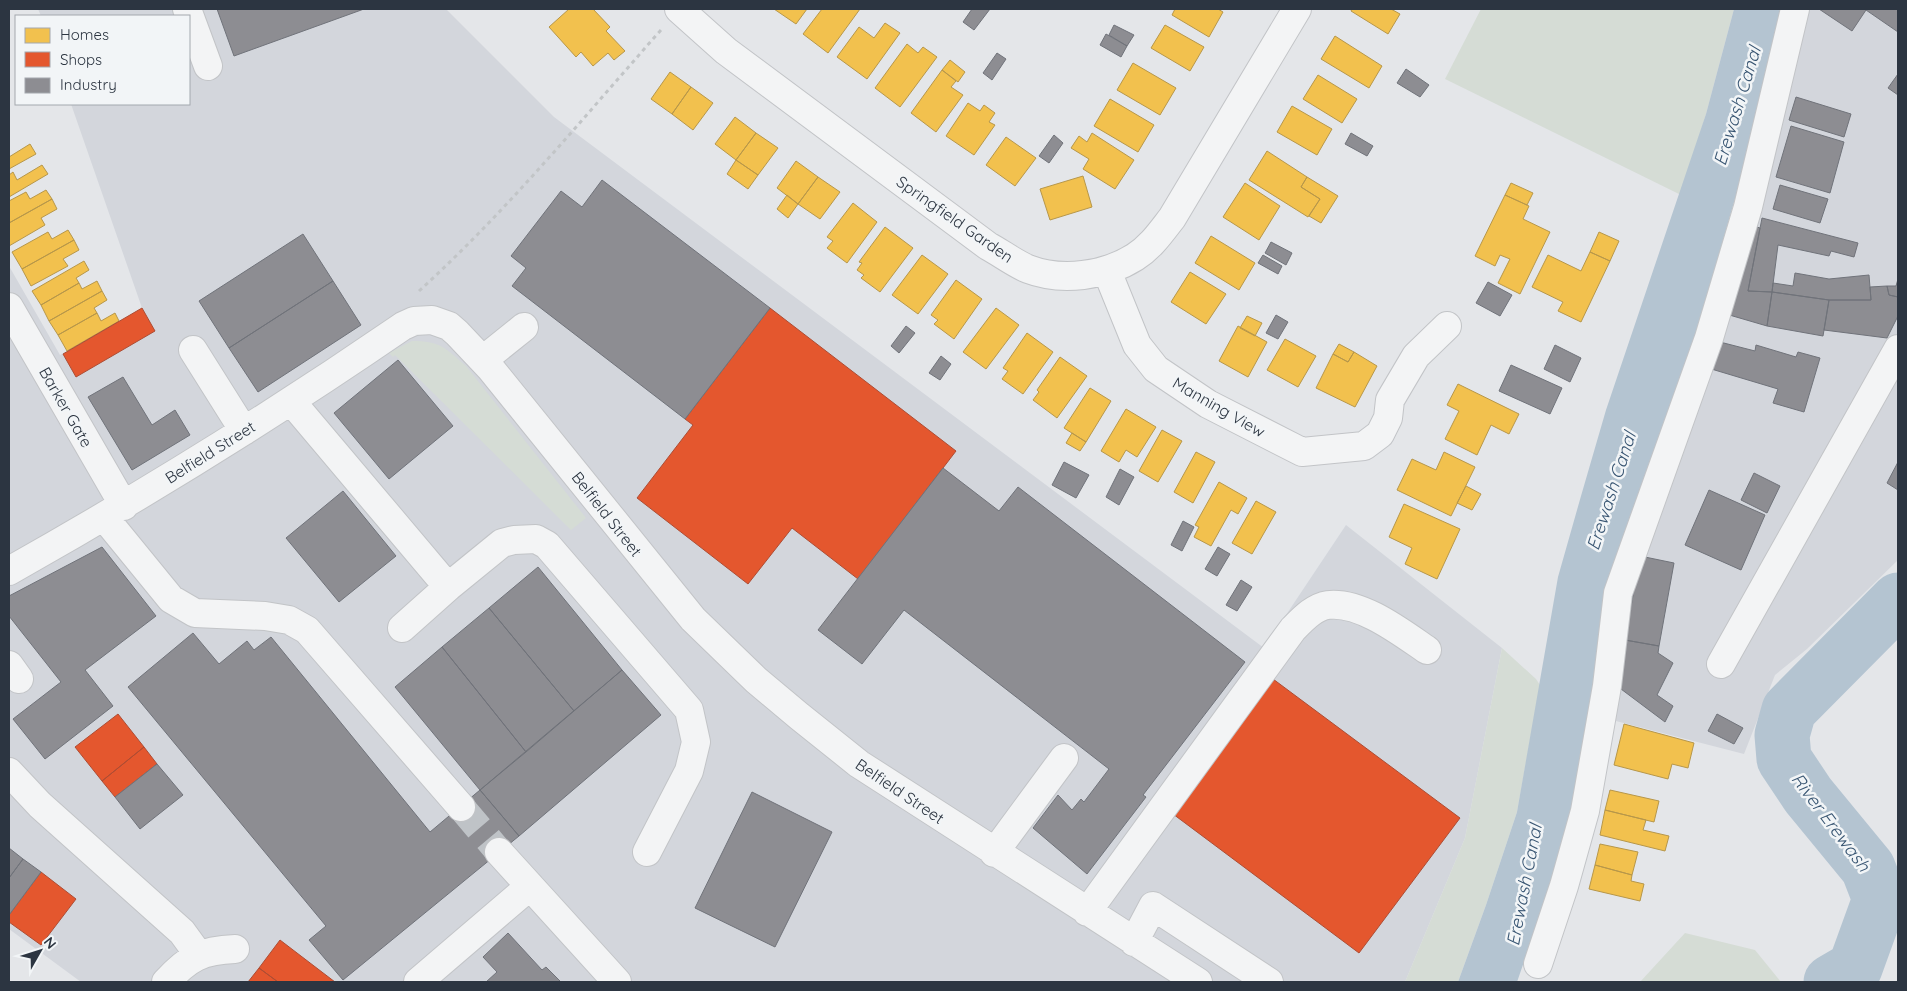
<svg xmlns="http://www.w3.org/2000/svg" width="1907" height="991" font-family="Quicksand,sans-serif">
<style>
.built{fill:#d3d6dc}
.green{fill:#d5dcd5}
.water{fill:#b4c4d1}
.homes{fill:#f2c14e;stroke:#b7974a}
.shops{fill:#e4572e;stroke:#ad4d34}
.industry{fill:#8d8d92;stroke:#70737a}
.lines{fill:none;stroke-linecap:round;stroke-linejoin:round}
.river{stroke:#b4c4d1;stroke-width:55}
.minor-tunnel{stroke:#bfc3c7;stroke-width:28;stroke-dasharray:28 14;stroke-linecap:butt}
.minor-casing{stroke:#c2c4c7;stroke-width:30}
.path{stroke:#c2c5c7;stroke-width:3;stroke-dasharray:4 4;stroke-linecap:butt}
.minor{stroke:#f3f4f5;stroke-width:28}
.labels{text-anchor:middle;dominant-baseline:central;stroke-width:5;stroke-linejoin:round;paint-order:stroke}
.street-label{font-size:16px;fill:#2c3541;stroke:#f2f5f7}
.water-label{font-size:18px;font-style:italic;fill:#385572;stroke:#f2f5f7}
</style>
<rect width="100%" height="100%" fill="#e4e6e9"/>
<path class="built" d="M38,9H446L554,117L1264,648L1346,525L1502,648L1465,838L1405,982H81L9,929V266L60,355L142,308L71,104H189V16H41Z
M1809,9H1898V560L1807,649L1775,675L1744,754L1612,720L1634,570L1748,231Z"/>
<path class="green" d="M1481,9H1734L1706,114L1681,195L1445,79Z
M412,341C441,341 445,348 466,366L586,518L571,530L395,355L393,357L389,353Z
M1502,648L1536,679L1540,685L1517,812L1486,905L1458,982H1405L1465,838Z
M1685,933L1755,950L1781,982H1640Z"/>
<path class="water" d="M1734,9H1784L1750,147L1682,382L1604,594L1598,665L1572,806L1559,861L1517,982H1458L1486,905L1517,812L1558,577L1581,496L1606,410L1706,114Z"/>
<path class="homes" d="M569,9H593L610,27L606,31L625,51L614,60L608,53L593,66L581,52L576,57L549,27Z
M774,9H807L796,24Z
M822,9H860L828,53L803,34Z
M1175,9H1218L1223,12L1209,37L1172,15Z
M1352,9H1391L1400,14L1388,34L1351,11Z
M885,23L900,33L867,79L837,57L859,27L874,38Z
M1165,25L1204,47L1190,71L1151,48Z
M1335,36L1382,66L1369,88L1321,59Z
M907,44L918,53L923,47L937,57L900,107L875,88Z
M950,60L965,72L958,82L942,70Z
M1133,63L1176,88L1160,115L1117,90Z
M942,70L956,81L951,87L963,95L936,132L911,113Z
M670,72L691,87L672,114L651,99Z
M1318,75L1357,99L1342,123L1303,99Z
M691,87L713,103L693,130L672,114Z
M1110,99L1154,125L1138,152L1094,126Z
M968,103L980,111L984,105L995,113L989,122L995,125L974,155L946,136Z
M1292,106L1332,129L1317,155L1277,132Z
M735,117L756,133L736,160L715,144Z
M756,133L778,148L758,175L736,160Z
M1092,133L1134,160L1115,189L1083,169L1089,159L1071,148L1079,136L1087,142Z
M1006,137L1036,158L1015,186L986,165Z
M30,144L36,154L9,169V157Z
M1267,151L1307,177L1301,187L1320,199L1308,217L1249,180Z
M736,160L758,175L748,189L727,174Z
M796,161L818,177L798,204L777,188Z
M42,165L48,174L9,197V175L13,172L17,180Z
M1083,176L1092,207L1050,220L1040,189Z
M818,177L840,192L820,219L798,204Z
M1307,177L1338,196L1321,223L1309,216L1320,199L1301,187Z
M1245,183L1280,206L1259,240L1223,217Z
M1511,183L1533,193L1527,205L1505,195Z
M46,190L52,199L9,223V201L26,192L30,199Z
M787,195L798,204L788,218L777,209Z
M1505,195L1529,206L1523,219L1550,232L1520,294L1498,283L1510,259L1500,255L1495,266L1475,256Z
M52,199L57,209L41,218L45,225L9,246V223Z
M853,203L877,222L847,263L827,248L833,241L827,237Z
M885,227L913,248L880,292L861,278L864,275L857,270L862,263L859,262Z
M68,230L74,240L22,269L12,252L48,232L52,239Z
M1599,232L1619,241L1610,261L1590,252Z
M1211,236L1255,263L1239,290L1195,263Z
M74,240L79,250L63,259L68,266L31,286L22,269Z
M1590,252L1610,261L1581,322L1558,311L1563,302L1532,287L1548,255L1581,271Z
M922,255L948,274L918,314L892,295Z
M84,261L89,270L76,278L79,283L41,305L32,291Z
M1190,272L1226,294L1206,324L1171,302Z
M956,280L982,299L954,339L934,324L938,320L931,315Z
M97,281L102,291L49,321L41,305L79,283L82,289Z
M102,291L107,300L94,308L97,313L58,335L49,321Z
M996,308L1019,325L986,369L963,352Z
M97,313L101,321L115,313L119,321L67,351L58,335Z
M1247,316L1262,323L1255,336L1240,328Z
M1238,326L1267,342L1248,377L1219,361Z
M1027,333L1053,352L1023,394L1002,379L1008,371L1003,368Z
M1285,339L1316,356L1298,387L1267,370Z
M1339,344L1354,352L1348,362L1333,354Z
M1354,352L1377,366L1355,407L1316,388L1333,354L1348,362Z
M1060,357L1087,376L1057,418L1033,400L1039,392L1037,390Z
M1458,384L1519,414L1509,434L1491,425L1477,455L1445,439L1459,411L1447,405Z
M1090,388L1111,401L1086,442L1064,428Z
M1126,409L1156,427L1137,457L1126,450L1119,462L1101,451Z
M1162,430L1182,441L1158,482L1139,471Z
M1072,433L1086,442L1080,451L1066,443Z
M1196,452L1215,462L1193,503L1174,492Z
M1444,452L1475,467L1451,516L1397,490L1412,459L1436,470Z
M1219,482L1247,498L1238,514L1231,510L1211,546L1194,537L1199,527L1195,525Z
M1466,486L1481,494L1472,510L1457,503Z
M1256,501L1276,512L1252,554L1232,543Z
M1404,504L1460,529L1437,579L1405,564L1412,548L1389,537Z
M1624,724L1694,743L1688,768L1672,764L1668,779L1614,765Z
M1610,790L1659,801L1654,822L1605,810Z
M1605,810L1646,820L1643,830L1669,836L1665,851L1600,835Z
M1600,844L1638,852L1632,875L1595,865Z
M1595,865L1632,875L1631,881L1644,884L1640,901L1589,889Z"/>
<path class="shops" d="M142,308L155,331L76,377L63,354Z
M770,308L956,451L858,579L792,528L748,584L637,498L693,425L685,419Z
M1273,679L1460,818L1359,953L1173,814Z
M118,714L144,747L102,781L75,747Z
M144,747L157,764L115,797L102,781Z
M41,872L76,899L41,945L9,922V915Z
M280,940L335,982H278L259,968Z
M259,968L278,982H248Z"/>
<path class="industry" d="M217,9H364L234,56Z
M972,9H990L974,30L963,22Z
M1819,9H1864L1866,10L1852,31Z
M1864,9H1898V32L1866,10Z
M1114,25L1134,35L1127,46L1109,35Z
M1106,34L1127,46L1121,57L1100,45Z
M997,53L1006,59L992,80L983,73Z
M1406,69L1429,85L1420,97L1397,83Z
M1898,74V95L1888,88Z
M1796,97L1851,114L1844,137L1789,120Z
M1791,126L1844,142L1830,193L1776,177Z
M1351,133L1373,146L1367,156L1345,144Z
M1054,135L1063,143L1049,163L1039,156Z
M602,180L770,308L685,419L512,286L526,268L511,256L561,191L582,207Z
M1780,185L1828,199L1820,223L1773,209Z
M1762,218L1858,243L1854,257L1831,251L1829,256L1778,245L1772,292L1748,291Z
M1751,225L1760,228L1748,291L1772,292L1767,326L1726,314Z
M303,234L333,281L229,348L199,301Z
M1271,242L1292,253L1286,265L1265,253Z
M1263,255L1282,266L1278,274L1258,263Z
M1795,273L1829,279L1869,275L1871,300H1829L1772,292L1773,283L1793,286Z
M1898,279V297L1889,295L1887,286H1896Z
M333,281L361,325L258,392L229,348Z
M1488,282L1512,295L1500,316L1476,303Z
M1887,286L1889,295L1898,297V316L1887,338L1824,330L1829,300H1871L1870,287Z
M1772,292L1829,300L1823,336L1767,326Z
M1276,315L1288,322L1278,339L1266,333Z
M906,326L915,333L899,353L891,346Z
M1716,341L1755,351L1756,345L1796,357L1798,352L1820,358L1804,412L1773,403L1778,389L1708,368Z
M1555,345L1581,358L1570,382L1544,369Z
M941,356L951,364L940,380L929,373Z
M398,360L453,426L389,479L334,413Z
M1511,365L1562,388L1550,414L1499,391Z
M123,377L152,425L175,410L190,435L132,470L88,397Z
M1064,462L1089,475L1076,498L1052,485Z
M1898,462V490L1887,483Z
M943,468L999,511L1018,487L1245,662L1143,795L1146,797L1087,874L1033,828L1058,795L1072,810L1081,799L1084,802L1109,769L904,610L862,664L818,630Z
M1120,469L1134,477L1119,505L1106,497Z
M1754,473L1780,486L1767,513L1741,500Z
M1709,490L1765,515L1741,570L1685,545Z
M343,491L396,556L339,602L286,538Z
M1183,521L1194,527L1182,551L1171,545Z
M102,547L156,616L85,670L113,706L45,759L13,719L61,682L9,616V596Z
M1218,547L1230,554L1217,576L1205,569Z
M1640,556L1674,563L1659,646L1625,640Z
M538,567L622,670L574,711L489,608Z
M1241,580L1252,587L1237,611L1226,605Z
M489,608L574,711L526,752L442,647Z
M193,633L219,664L247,641L254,650L271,637L430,832L480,790L519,836L343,980L309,940L326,926L128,687Z
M1625,640L1659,646L1658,653L1673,663L1657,695L1673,706L1665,722L1617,686Z
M442,647L526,752L480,790L395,687Z
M622,670L661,715L519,836L480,790Z
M1717,714L1743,728L1734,744L1708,731Z
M157,764L183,795L140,829L115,797Z
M752,792L832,832L775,947L695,908Z
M9,848L23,859L9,878Z
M23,859L41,872L9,915V878Z
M508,933L542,970L546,967L561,982H486L497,972L483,957Z"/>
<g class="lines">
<path class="river" d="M1831,982L1855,968L1880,899L1868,868L1808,795L1784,759L1782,735L1789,710L1898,600"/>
<path class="minor-tunnel" d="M461,807L499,852"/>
<defs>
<path id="minor" d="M187,9L208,66
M679,9L726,51L988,246C1001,253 1014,263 1028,269C1062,282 1105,276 1135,257C1151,247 1161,232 1172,218L1297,9
M1107,271L1137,345L1156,369L1208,404L1302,452L1364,446L1380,434L1388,418L1390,400L1416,356L1447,326
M9,307L124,506
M193,350L244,431
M483,360L524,327
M291,401L448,587
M104,517L171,599L195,613L265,616L289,620L307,630L461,807
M9,571C144,495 275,414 403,326L414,321L432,320L449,326L457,333L491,369L693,619L756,680L799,716L859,764L1198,982
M402,628L448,587L502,543L514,540L536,539L547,545L689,710L696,742L689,771L647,852
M1721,664L1898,349
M9,665L19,679
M9,772L40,805L182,932L198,954
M499,852L617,982
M994,853L1064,758
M1087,912L1293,629C1303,619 1314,607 1328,605C1361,601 1402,633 1427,650
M1134,942L1153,906L1269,982
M1538,964L1564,886L1585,811L1607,686L1618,593L1709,338L1748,207L1795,9
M166,982C188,958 202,950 235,949
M418,982L530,886"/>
</defs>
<use href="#minor" class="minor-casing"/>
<path class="path" d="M419,291C507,211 582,119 661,30"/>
<use href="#minor" class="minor"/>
</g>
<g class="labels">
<g class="street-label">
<text transform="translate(955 219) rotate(35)">Springfield Garden</text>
<text transform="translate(66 407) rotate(60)">Barker Gate</text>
<text transform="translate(1219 407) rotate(30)">Manning View</text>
<text transform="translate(210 452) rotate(-32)">Belfield Street</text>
<text transform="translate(607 514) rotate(52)">Belfield Street</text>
<text transform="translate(900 791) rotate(34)">Belfield Street</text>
</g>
<g class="water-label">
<text transform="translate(1737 106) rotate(-73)">Erewash Canal</text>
<text transform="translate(1611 491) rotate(-72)">Erewash Canal</text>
<text transform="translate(1831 822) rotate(53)">River Erewash</text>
<text transform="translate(1524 885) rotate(-79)">Erewash Canal</text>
</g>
</g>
<rect width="1907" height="991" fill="none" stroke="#2c3541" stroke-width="20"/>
<rect x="15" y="15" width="175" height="90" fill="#f2f5f7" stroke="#a3a8ae"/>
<rect x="25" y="28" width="25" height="15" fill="#f2c14e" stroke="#a3a8ae"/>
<text x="60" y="40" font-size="15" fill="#2c3541">Homes</text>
<rect x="25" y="52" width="25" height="15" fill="#e4572e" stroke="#a3a8ae"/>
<text x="60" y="65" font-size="15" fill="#2c3541">Shops</text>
<rect x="25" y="78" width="25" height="15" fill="#8d8d92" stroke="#a3a8ae"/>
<text x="60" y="90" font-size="15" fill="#2c3541">Industry</text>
<g transform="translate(40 951) rotate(51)" stroke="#f2f5f7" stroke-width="4" paint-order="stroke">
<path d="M0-4L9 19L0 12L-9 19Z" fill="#2c3541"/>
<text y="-8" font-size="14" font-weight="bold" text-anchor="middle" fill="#2c3541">N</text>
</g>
</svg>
